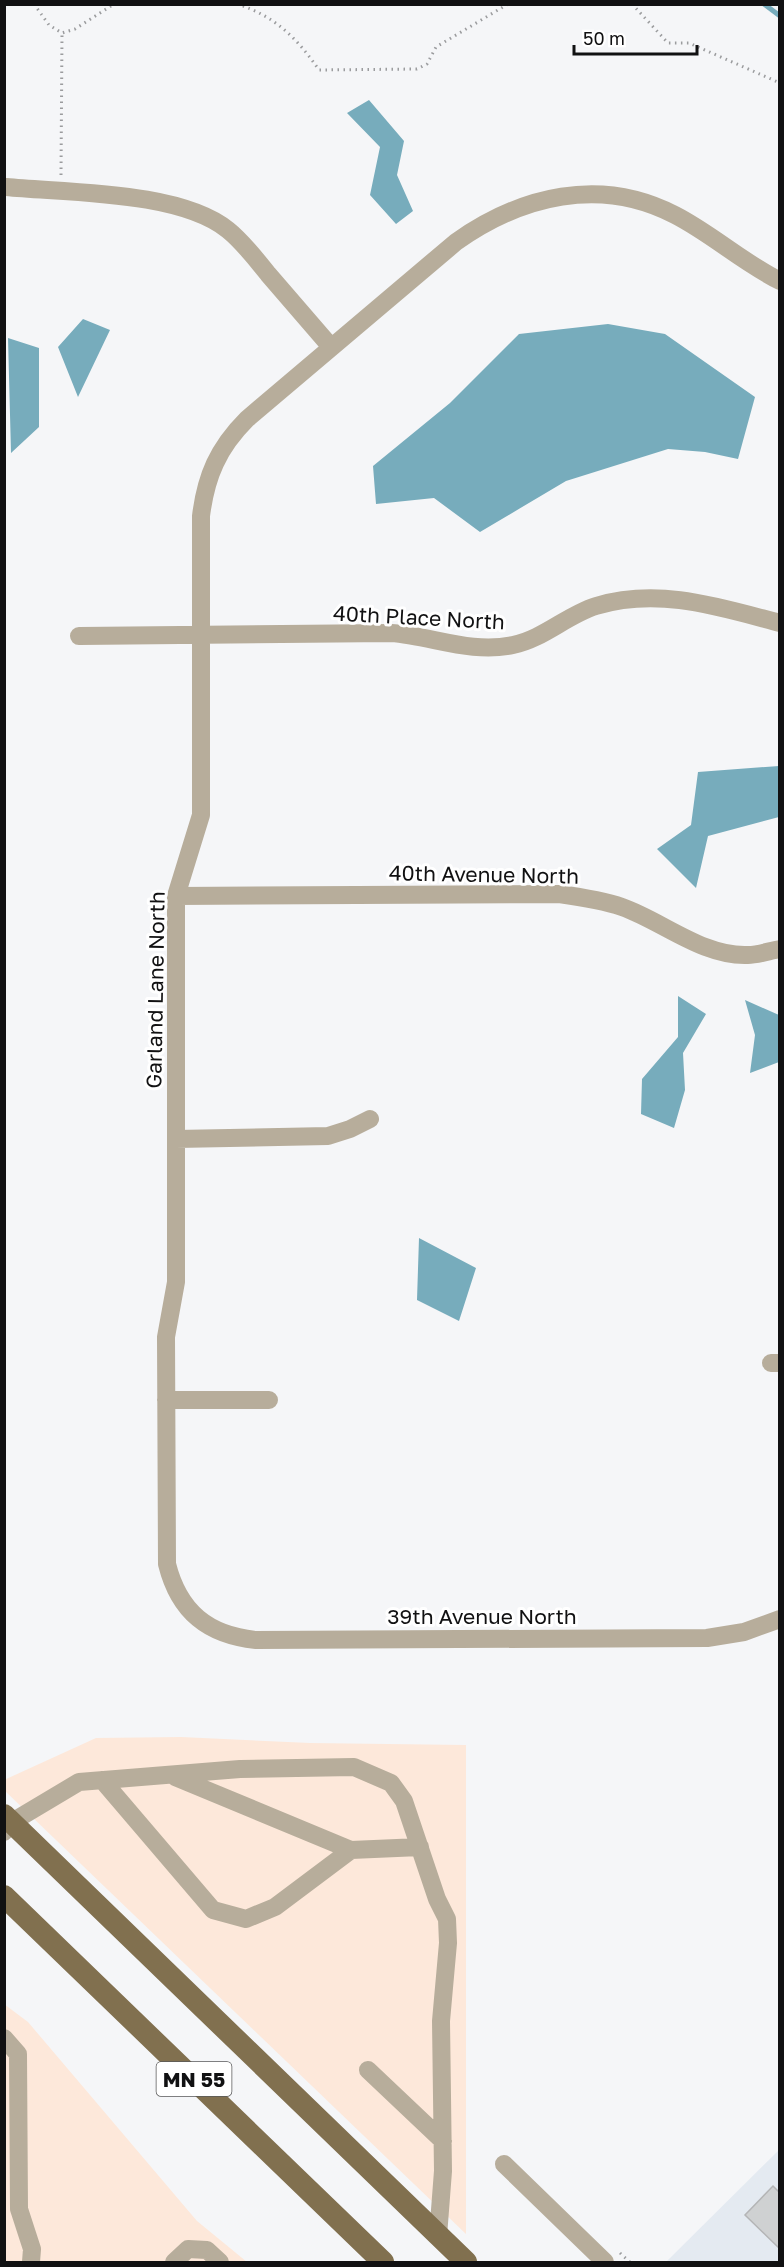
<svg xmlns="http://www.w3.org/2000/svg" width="784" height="2267" font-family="'Golos Text',sans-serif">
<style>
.built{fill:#e4eaf1}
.industrial{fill:#fde8da}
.water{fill:#77acbc}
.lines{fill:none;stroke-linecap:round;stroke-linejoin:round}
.stream{stroke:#77acbc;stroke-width:5}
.building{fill:#cfd1d2;stroke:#b4b5b6;stroke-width:1.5}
.path{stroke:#9b9c9e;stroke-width:3;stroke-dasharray:1.5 4.5;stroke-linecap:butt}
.minor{stroke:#b7ad9b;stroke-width:18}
.major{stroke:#81704f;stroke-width:22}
.labels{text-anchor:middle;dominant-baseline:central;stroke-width:6;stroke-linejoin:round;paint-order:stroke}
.shield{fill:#fff;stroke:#585859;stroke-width:1.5}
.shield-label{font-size:20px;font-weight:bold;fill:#111112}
.street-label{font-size:21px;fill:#111112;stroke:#fff}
</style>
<rect width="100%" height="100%" fill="#f5f6f8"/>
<path class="built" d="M779,2150V2262H666Z"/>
<path class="industrial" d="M181,1737L310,1743L466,1745V2234L5,1791L4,1780L96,1738Z
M4,2004L28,2022L197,2221L247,2262H5Z"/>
<path class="water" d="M369,100L404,141L397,175L413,211L396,224L370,195L380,147L347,113Z
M83,319L110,330L78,397L58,347Z
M608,324L665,334L755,397L738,459L705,452L668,449L566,481L480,532L434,498L376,504L373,466L450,403L519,334Z
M8,338L39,348V427L11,453Z
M779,766V817L708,836L696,888L657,849L691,825L698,772Z
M678,996L706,1014L683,1053L685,1090L674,1128L641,1114L642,1079L678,1037Z
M745,1000L779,1015V1062L750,1073L755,1035Z
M419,1238L476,1268L459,1321L417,1300Z"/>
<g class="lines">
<path class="stream" d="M764,4L780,16"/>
</g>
<path class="building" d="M773,2186L778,2191L780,2190V2249L745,2215Z"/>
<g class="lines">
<path class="path" d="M34,4L49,25L62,33L75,29L114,4
M237,4C275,16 297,38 319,70L417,69L427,64L436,47L508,4
M632,4L668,43H689L780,83
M61,175L62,33
M620,2253L630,2262"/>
<path class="minor" d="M6,187C69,193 180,191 228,230C243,242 256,259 268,274C289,298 310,323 331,347
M780,281C742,262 712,234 675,215C600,176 521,196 456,242L247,419C218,448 206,476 201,516V815L176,896V1282L166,1337L167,1564C179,1612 208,1635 256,1640L707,1638L744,1632L780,1619
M79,636L391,633C432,636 471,654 513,645C543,639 567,615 596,606C659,587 719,607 780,623
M176,896L559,894C581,897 602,900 622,907C662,921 703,957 748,955C758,955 769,951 780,949
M176,1139L328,1136L350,1129L370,1119
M771,1363H780
M166,1400H269
M175,1777L351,1850
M102,1780L213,1910L246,1919L275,1907L351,1850L420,1847
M4,1832L12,1822L79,1782L240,1769L354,1767L391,1783L404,1801L437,1899L447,1919L448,1943L441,2021L443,2171L438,2236
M4,2038L18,2054L19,2209L32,2249L31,2262
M368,2070L443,2141
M504,2164L605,2262
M174,2262L188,2249L207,2250L220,2262"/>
<path class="major" d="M4,1815L466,2262
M4,1896L383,2262"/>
</g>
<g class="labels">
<rect class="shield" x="156.5" y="2062" width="75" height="34" rx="4.5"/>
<g class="shield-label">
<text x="194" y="2079">MN 55</text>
</g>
<g class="street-label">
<text transform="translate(419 617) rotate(3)">40th Place North</text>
<text transform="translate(484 874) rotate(1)">40th Avenue North</text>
<text transform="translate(155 990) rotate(-89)">Garland Lane North</text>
<text x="482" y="1616">39th Avenue North</text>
</g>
</g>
<rect width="784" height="2267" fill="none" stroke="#111112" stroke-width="12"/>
<path d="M574 45v9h123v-9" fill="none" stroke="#111112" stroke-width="3"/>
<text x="583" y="45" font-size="18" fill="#111112" stroke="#ffffff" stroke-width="4.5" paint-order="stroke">50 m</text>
</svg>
